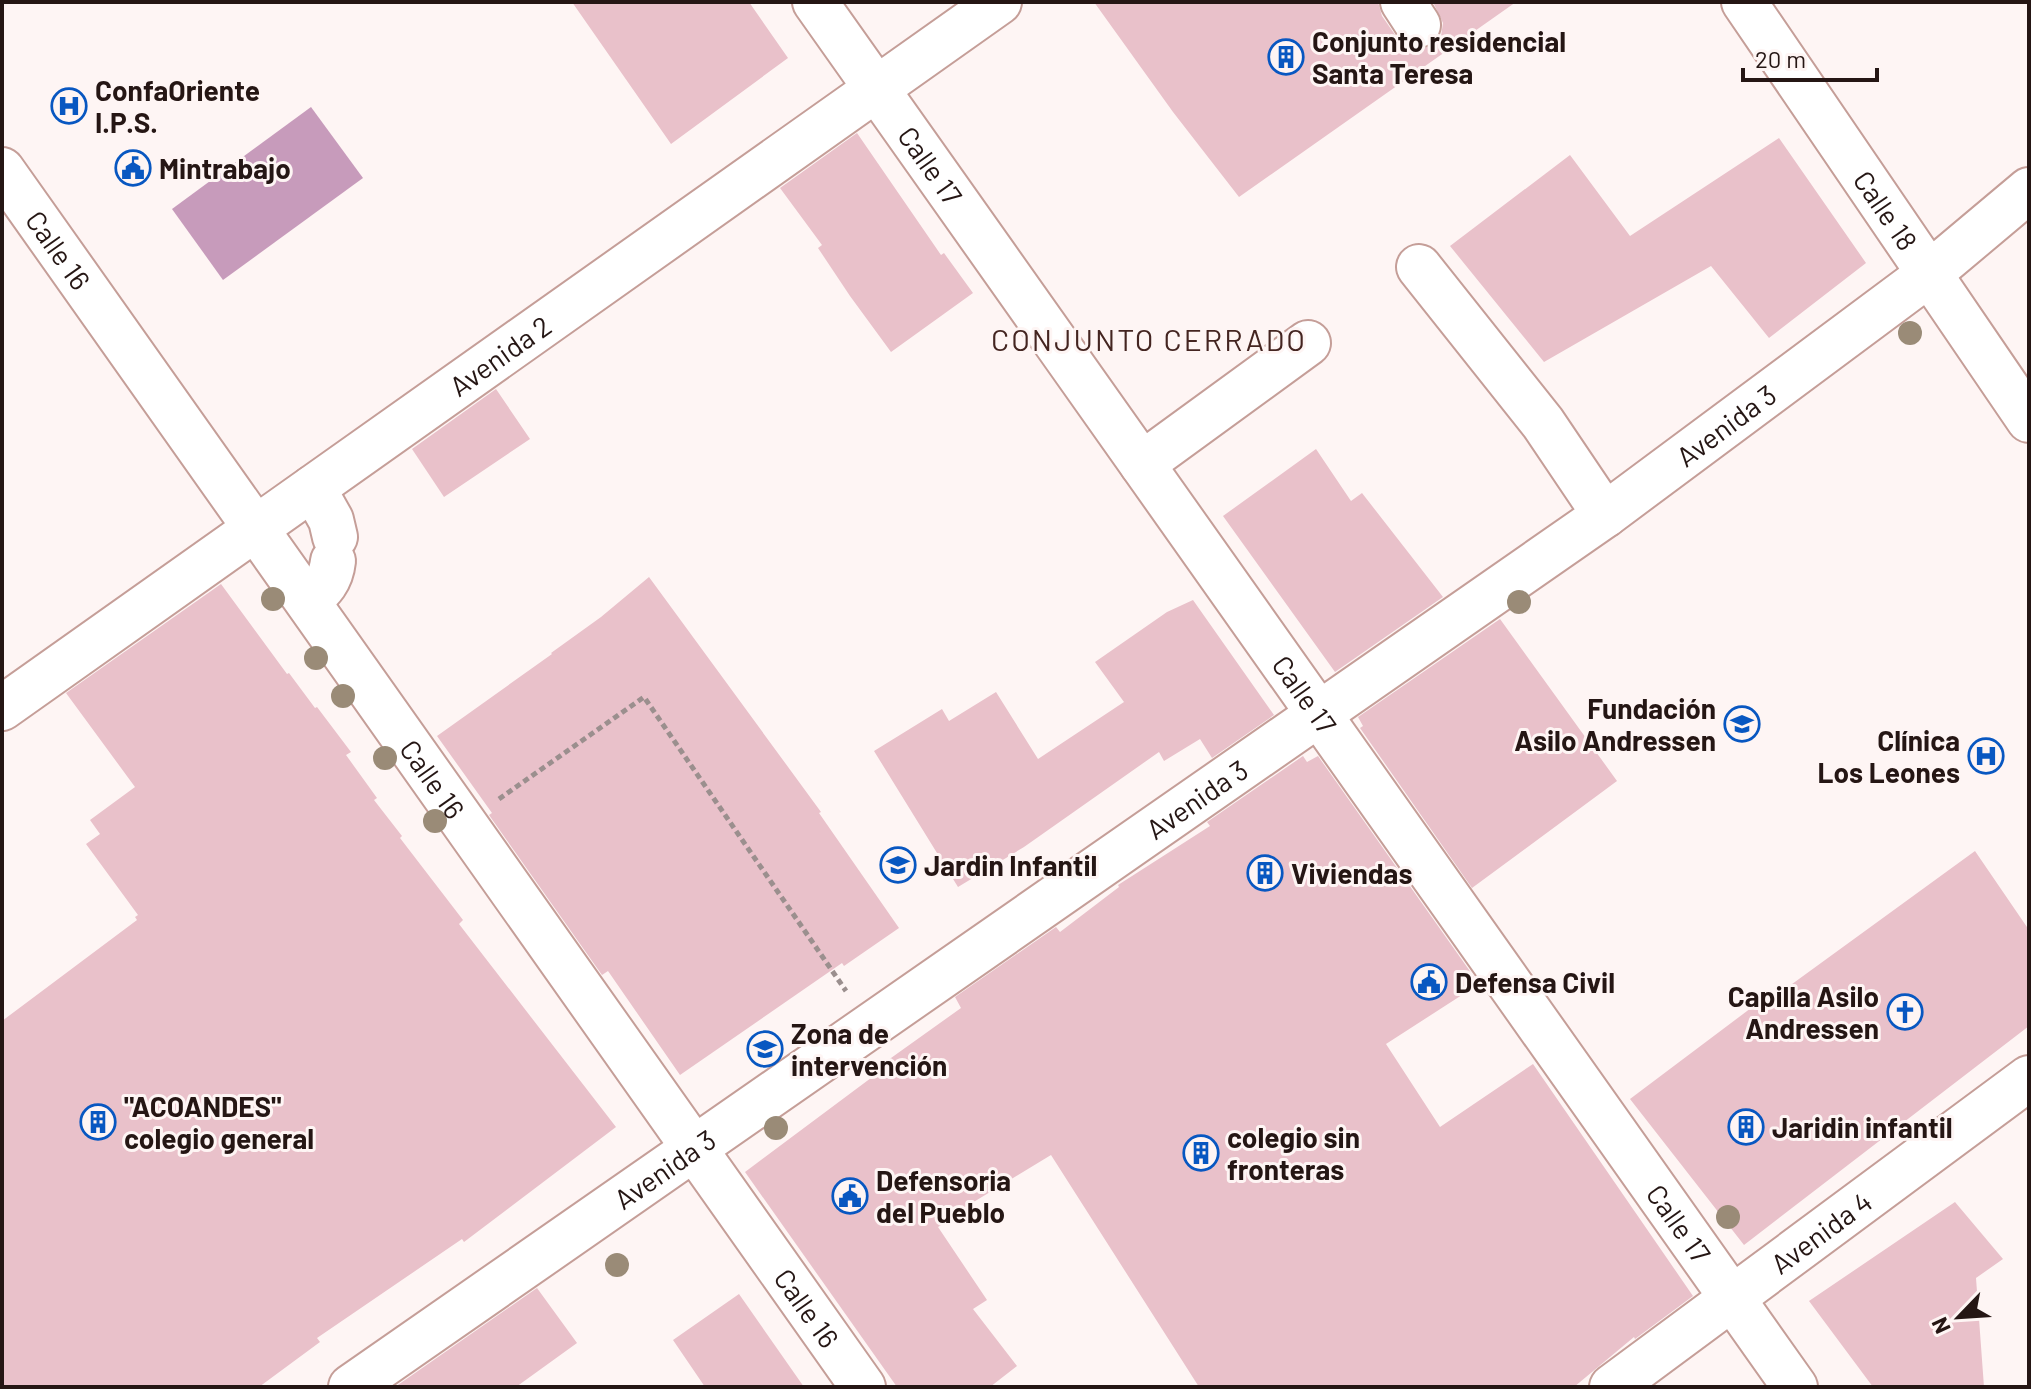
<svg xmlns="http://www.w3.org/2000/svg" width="2031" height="1389" font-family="Barlow,sans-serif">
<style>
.water{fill:#c79bbb}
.building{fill:#e9c1ca}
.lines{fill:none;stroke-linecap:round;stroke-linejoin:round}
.minor-casing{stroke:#c59e98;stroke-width:48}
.path{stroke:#9b8f8e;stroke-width:5;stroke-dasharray:6 4;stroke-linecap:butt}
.minor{stroke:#fff;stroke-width:44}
.tree{fill:#9a8b77}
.labels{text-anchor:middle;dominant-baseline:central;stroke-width:6;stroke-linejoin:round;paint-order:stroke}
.poi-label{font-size:28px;font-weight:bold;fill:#251614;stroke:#fef5f4;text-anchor:start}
.street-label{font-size:28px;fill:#251614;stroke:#fef5f4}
.neighbourhood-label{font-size:30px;letter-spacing:2px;fill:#442521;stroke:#fef5f4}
</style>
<rect width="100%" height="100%" fill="#fef5f4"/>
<path class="water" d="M311,107L363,178L223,280L172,209Z"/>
<path class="building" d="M572,2H749L788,58L671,144Z
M1094,2H1378L1382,16L1398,39L1406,47L1419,50L1432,45L1441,36L1443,23L1433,2H1516L1239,197L1173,112Z
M857,133L941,255L944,253L973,293L891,352L850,296L818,248L822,245L780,188Z
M1779,138L1866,263L1769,338L1711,266L1544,362L1450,246L1570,155L1630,236Z
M496,389L530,439L444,497L412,449Z
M1316,449L1351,501L1362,493L1443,597L1335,672L1223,516Z
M649,577L821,812L819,813L899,928L844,966L842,963L680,1075L608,971L602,975L489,815L492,813L437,736L552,654L551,653L601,617Z
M221,584L287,674L289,673L315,708L317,707L351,752L346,755L377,798L374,800L402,836L400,838L463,920L459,924L616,1127L464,1242L462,1239L317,1338L320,1342L259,1387H2V1021L137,920L135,917L138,915L86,844L100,834L90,820L135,787L66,693Z
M1193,600L1274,715L1212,758L1200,739L1164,761L1159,752L1024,847L958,887L874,751L942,709L949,721L996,692L1038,759L1124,702L1095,662L1167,612Z
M1500,619L1617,781L1472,888L1360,728L1363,726L1358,717Z
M1303,756L1307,762L1318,756L1479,984L1386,1044L1440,1127L1533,1064L1693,1296L1635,1339L1634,1337L1574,1387H1199L1051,1155L949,1217L950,1220L938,1227L987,1300L973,1309L1017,1366L990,1387H897L745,1172L879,1072L877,1068L961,1008L955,997L1056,927L1060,932L1119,887L1118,885L1210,826L1207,822Z
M1975,851L2029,930V1026L1744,1245L1630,1099L1759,1002L1762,1006Z
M1955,1202L2003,1259L1976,1278L1984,1387H1873L1809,1301Z
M537,1288L577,1343L516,1387H395Z
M739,1294L804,1387H705L673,1340Z"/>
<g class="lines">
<defs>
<g id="minor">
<path id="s1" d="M815,2L1795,1387"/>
<path d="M1403,2L1418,25"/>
<path id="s2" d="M1744,2L2029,420"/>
<path id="s3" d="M2,170L863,1387"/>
<path d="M1419,267L1543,423L1605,515"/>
<path d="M1142,464L1308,343"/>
<path d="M313,488L331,520L335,537"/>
<path d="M308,601C322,589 331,580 333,561"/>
<path id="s4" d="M2,708L999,2"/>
<path id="s5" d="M351,1387L1605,515L1929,274L2029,190"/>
<path id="s6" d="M1612,1387L2029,1078"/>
</g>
</defs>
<use href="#minor" class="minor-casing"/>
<path class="path" d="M499,799L644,697L846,991"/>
<use href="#minor" class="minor"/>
</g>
<g class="tree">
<circle cx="1910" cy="333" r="12"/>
<circle cx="273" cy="599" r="12"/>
<circle cx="1519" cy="602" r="12"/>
<circle cx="316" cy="658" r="12"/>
<circle cx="343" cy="696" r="12"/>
<circle cx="385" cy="758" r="12"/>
<circle cx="435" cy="821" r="12"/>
<circle cx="776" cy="1128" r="12"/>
<circle cx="1728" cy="1217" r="12"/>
<circle cx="617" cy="1265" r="12"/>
</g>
<defs>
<symbol id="building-ring" viewBox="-11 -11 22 22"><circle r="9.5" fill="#fef5f4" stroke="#0857c1" stroke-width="1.5"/><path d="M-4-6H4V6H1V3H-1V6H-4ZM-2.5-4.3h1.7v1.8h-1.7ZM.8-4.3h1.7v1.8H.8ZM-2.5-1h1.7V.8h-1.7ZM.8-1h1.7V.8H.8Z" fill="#0857c1"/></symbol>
<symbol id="hospital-ring" viewBox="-11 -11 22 22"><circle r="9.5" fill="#fef5f4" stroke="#0857c1" stroke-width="1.5"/><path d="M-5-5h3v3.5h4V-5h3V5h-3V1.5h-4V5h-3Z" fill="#0857c1"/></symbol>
<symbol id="civic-ring" viewBox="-11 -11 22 22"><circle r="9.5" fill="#fef5f4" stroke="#0857c1" stroke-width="1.5"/><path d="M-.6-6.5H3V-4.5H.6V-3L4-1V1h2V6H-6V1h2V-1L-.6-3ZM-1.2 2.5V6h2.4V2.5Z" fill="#0857c1"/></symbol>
<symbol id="school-ring" viewBox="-11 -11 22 22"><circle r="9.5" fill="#fef5f4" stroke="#0857c1" stroke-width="1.5"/><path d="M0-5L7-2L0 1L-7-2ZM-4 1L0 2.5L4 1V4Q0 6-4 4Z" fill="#0857c1"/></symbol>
<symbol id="church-ring" viewBox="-11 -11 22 22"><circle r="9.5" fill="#fef5f4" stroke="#0857c1" stroke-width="1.5"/><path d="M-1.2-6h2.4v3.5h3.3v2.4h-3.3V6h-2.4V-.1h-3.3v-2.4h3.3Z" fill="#0857c1"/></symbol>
</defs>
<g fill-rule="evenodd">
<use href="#building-ring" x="1266" y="37" width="40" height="40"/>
<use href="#hospital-ring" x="49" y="86" width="40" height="40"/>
<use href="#civic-ring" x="113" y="148" width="40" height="40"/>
<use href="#school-ring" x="1722" y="704" width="40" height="40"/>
<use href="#hospital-ring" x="1966" y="736" width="40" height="40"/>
<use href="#school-ring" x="878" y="845" width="40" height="40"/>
<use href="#building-ring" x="1245" y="853" width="40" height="40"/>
<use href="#civic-ring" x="1409" y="962" width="40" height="40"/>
<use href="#church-ring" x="1885" y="992" width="40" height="40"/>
<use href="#school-ring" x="745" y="1029" width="40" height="40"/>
<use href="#building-ring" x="78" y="1102" width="40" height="40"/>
<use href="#building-ring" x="1726" y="1107" width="40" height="40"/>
<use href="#building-ring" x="1181" y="1133" width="40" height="40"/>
<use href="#civic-ring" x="830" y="1176" width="40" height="40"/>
</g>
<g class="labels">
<g class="poi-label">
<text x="1312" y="41">Conjunto residencial<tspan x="1312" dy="32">Santa Teresa</tspan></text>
<text x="95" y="90">ConfaOriente<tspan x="95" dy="32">I.P.S.</tspan></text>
<text x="159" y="168">Mintrabajo</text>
<text x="1716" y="708" text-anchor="end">Fundación<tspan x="1716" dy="32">Asilo Andressen</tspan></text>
<text x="1960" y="740" text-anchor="end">Clínica<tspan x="1960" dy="32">Los Leones</tspan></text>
<text x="924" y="865">Jardin Infantil</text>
<text x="1291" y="873">Viviendas</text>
<text x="1455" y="982">Defensa Civil</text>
<text x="1879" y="996" text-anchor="end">Capilla Asilo<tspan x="1879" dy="32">Andressen</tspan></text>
<text x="791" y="1033">Zona de<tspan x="791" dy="32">intervención</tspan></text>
<text x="124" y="1106">"ACOANDES"<tspan x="124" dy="32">colegio general</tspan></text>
<text x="1772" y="1127">Jaridin infantil</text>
<text x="1227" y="1137">colegio sin<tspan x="1227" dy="32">fronteras</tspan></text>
<text x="876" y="1180">Defensoria<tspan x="876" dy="32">del Pueblo</tspan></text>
</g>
<g class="street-label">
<text stroke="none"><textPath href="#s1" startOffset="200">Calle 17</textPath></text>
<text stroke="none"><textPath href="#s2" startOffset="252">Calle 18</textPath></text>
<text stroke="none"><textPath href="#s3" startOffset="98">Calle 16</textPath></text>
<text stroke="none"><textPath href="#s4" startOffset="610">Avenida 2</textPath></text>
<text stroke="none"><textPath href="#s5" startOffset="1678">Avenida 3</textPath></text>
<text stroke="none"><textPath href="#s1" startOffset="848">Calle 17</textPath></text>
<text stroke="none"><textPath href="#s3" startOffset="746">Calle 16</textPath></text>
<text stroke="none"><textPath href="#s5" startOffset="1030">Avenida 3</textPath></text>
<text stroke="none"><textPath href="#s5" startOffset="382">Avenida 3</textPath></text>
<text stroke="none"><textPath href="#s1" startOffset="1496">Calle 17</textPath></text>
<text stroke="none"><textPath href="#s6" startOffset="260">Avenida 4</textPath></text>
<text stroke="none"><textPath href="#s3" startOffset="1394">Calle 16</textPath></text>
</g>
<g class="neighbourhood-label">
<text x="1149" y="339">CONJUNTO CERRADO</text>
</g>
</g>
<rect width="2031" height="1389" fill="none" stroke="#251614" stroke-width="8"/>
<g transform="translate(1959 1317) rotate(245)" stroke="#fef5f4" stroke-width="6" paint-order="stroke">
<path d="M0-6L14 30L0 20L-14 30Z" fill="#251614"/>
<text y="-12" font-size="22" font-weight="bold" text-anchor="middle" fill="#251614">N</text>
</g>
<path d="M1743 68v12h134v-12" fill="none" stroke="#251614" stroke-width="4"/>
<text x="1755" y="68" font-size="24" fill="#251614" stroke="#fef5f4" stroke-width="6" paint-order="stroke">20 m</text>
</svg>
